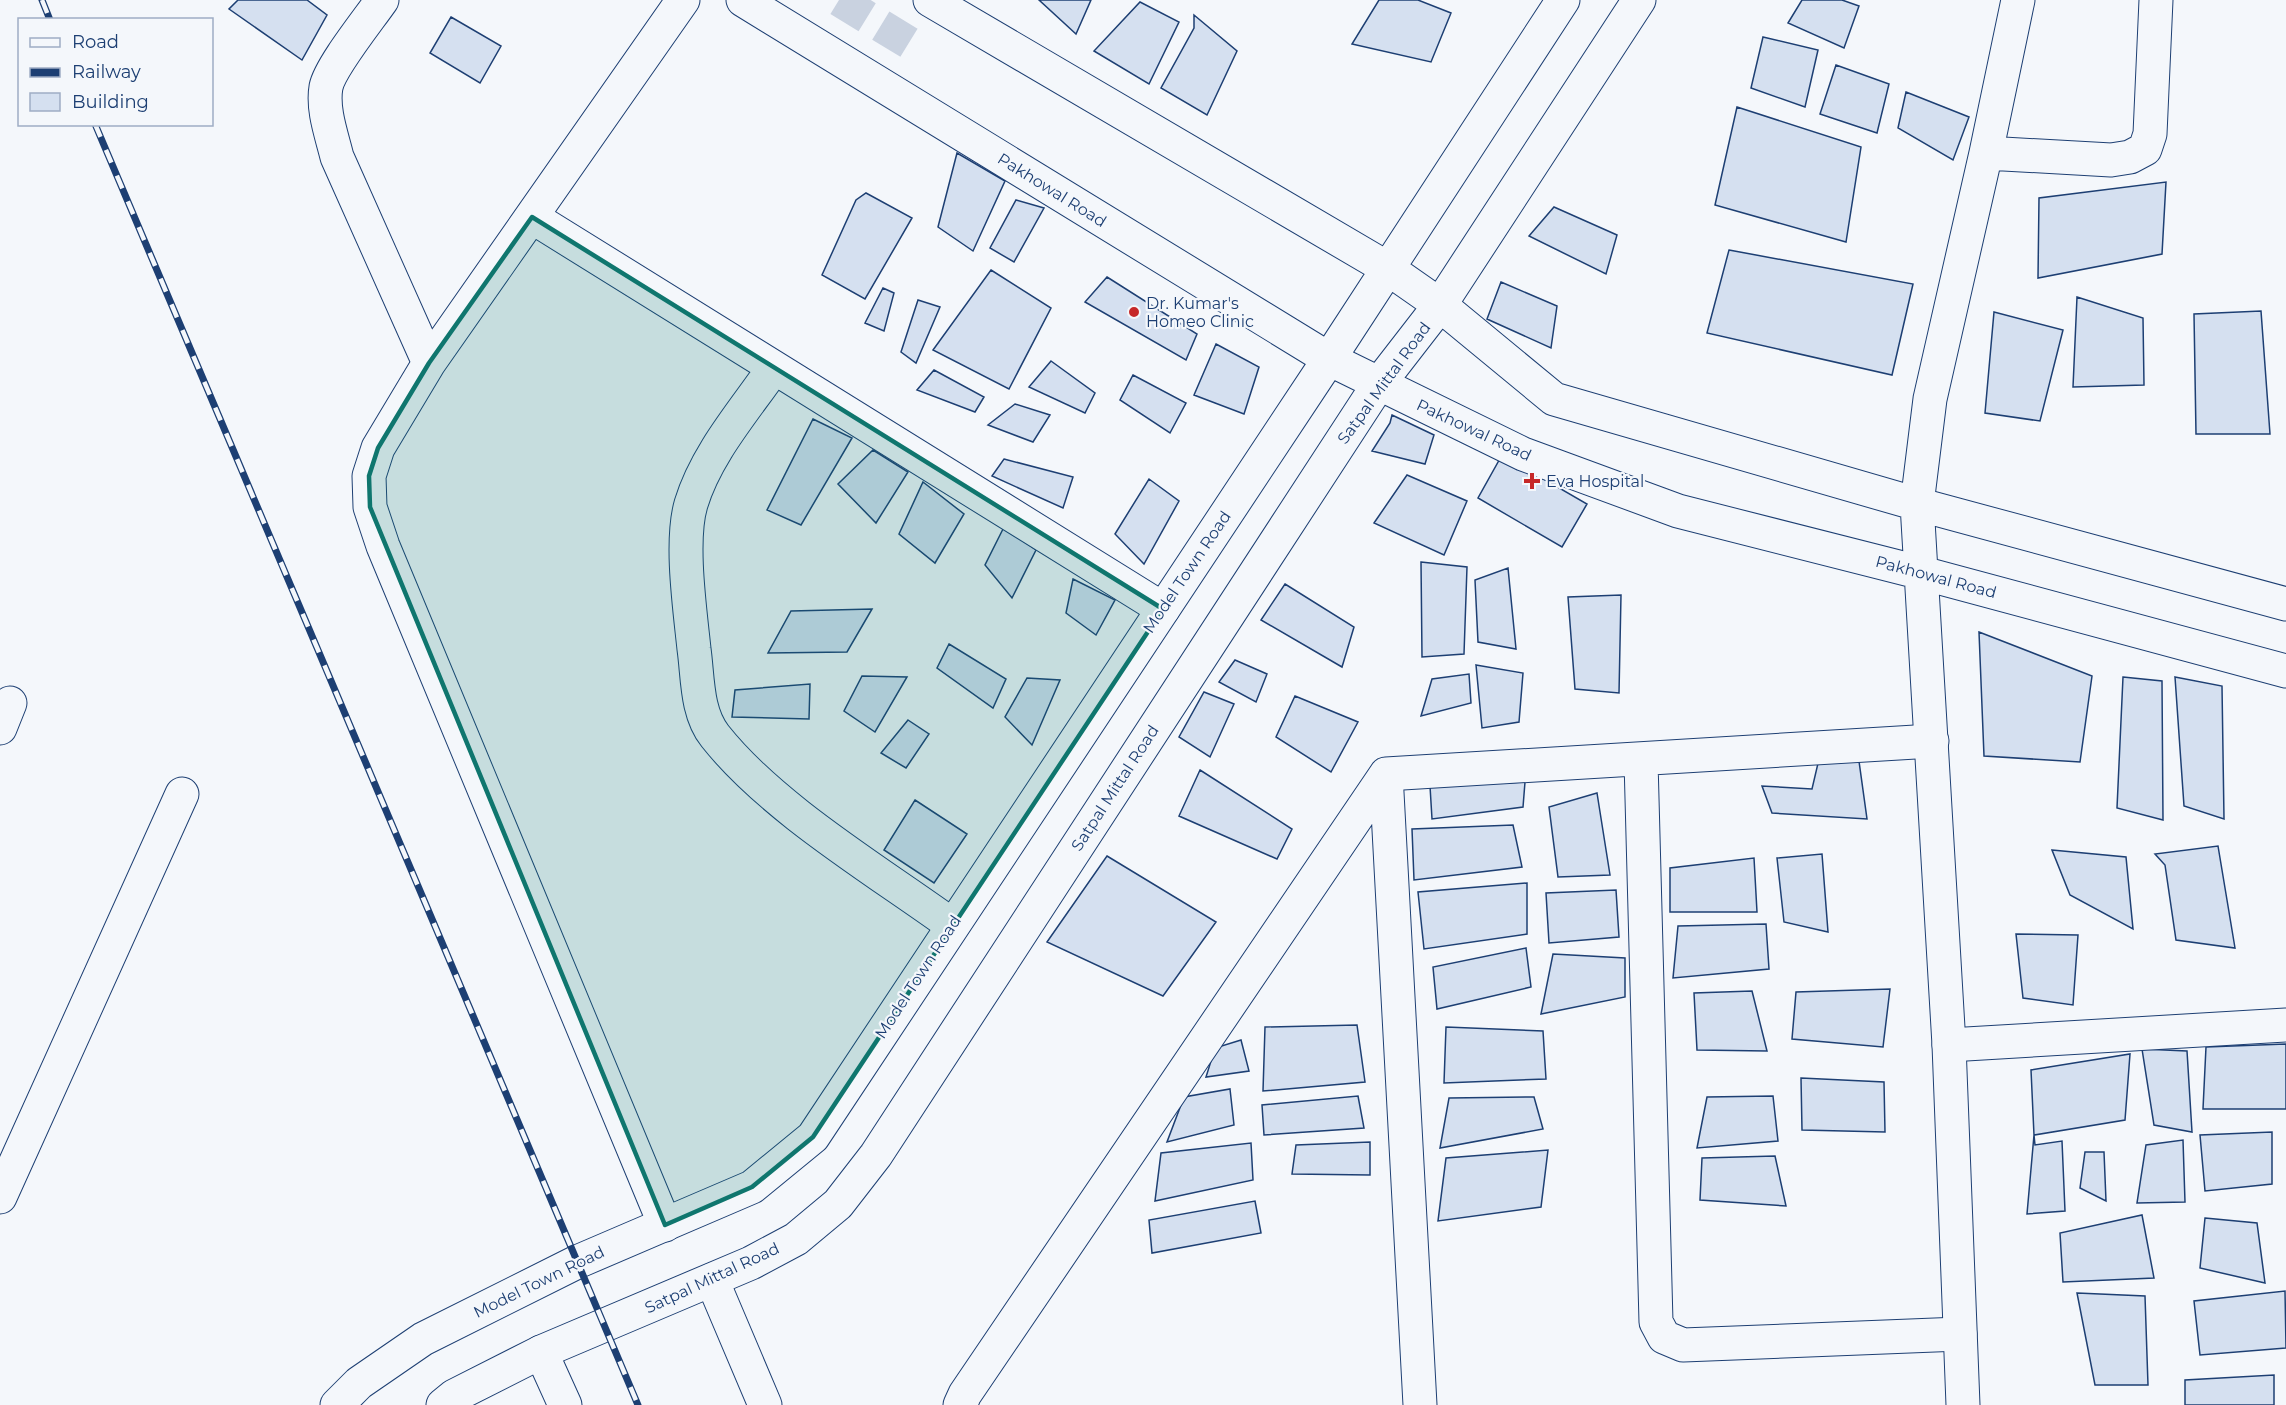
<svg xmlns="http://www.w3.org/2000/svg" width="2286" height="1405" font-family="Montserrat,sans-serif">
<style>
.building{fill:#d5e0f0;stroke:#1d3f73;stroke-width:1.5}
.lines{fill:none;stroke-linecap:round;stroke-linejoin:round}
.secondary-tunnel{stroke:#c9d2e0;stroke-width:33;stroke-dasharray:33 16;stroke-linecap:butt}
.street-casing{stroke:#1d3f73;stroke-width:35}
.secondary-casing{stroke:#1d3f73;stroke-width:35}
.street{stroke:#f4f7fb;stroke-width:33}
.secondary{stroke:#f4f7fb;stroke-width:33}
.rail-casing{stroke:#1d3f73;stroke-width:7}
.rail{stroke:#f4f7fb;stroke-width:4.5;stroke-dasharray:14;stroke-linecap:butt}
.marked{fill:#0f766e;fill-opacity:0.2;stroke:#0f766e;stroke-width:4.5;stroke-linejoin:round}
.poi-dot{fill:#c62828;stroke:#f4f7fb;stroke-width:2}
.labels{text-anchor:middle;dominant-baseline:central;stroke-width:4.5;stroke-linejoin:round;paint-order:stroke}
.street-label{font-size:16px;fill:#1d3f73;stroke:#f4f7fb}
.poi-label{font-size:16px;fill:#1d3f73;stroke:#f4f7fb;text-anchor:start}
</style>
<rect width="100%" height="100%" fill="#f4f7fb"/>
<path class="building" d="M238,0H307L327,15L302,60L229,9Z
M1039,0H1091L1076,34Z
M1379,0H1418L1451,13L1431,62L1352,44Z
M1802,0H1842L1859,6L1844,48L1788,23Z
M1140,2L1179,22L1149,84L1094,51Z
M1194,15L1237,51L1207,115L1161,88L1194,28Z
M451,17L501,46L480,83L430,53Z
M1763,37L1818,50L1805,107L1751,88Z
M1836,65L1889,84L1877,133L1820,114Z
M1906,92L1969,117L1953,160L1898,128Z
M1737,107L1861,147L1846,242L1715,205Z
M957,153L1005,181L973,251L938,227Z
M2166,182L2162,254L2038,278L2039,198Z
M866,193L912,218L865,299L822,275L856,200Z
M1016,200L1044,208L1014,262L990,248Z
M1554,207L1617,235L1606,274L1529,236Z
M1729,250L1913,284L1892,375L1707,333Z
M991,270L1051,308L1009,389L933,350Z
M1107,277L1197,334L1186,360L1085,302Z
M1501,282L1557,306L1551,348L1487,319Z
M883,288L894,293L884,331L865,323Z
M2077,297L2143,318L2144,385L2073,387Z
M918,300L940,307L916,363L901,352Z
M2261,311L2270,434H2196L2194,314Z
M1994,312L2063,330L2040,421L1985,413Z
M1216,344L1259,367L1244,414L1194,395Z
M1051,361L1095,393L1085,413L1029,387Z
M934,370L984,397L975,412L917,390Z
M1133,375L1186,403L1170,433L1120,400Z
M1015,404L1050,415L1033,442L988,425Z
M1392,415L1434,435L1425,464L1372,451L1390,423Z
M813,419L852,438L801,525L767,510Z
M873,450L908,472L876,523L838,484Z
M1502,455L1587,504L1562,547L1478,498Z
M1004,459L1073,477L1063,508L992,476Z
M1407,475L1467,501L1444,555L1374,523Z
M1149,479L1179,501L1144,564L1115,534Z
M923,482L964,514L935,563L899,534Z
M1004,527L1036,550L1012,598L985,565Z
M1421,562L1467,567L1464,654L1422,657Z
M1508,568L1516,649L1478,642L1475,580Z
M1073,579L1115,600L1096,635L1066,613Z
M1285,584L1354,627L1342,667L1261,620Z
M1621,595L1619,693L1575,689L1568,597Z
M872,609L847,652L768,653L791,611Z
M1979,632L2092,676L2080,762L1984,756Z
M949,644L1006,679L993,708L937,668Z
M1235,660L1267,674L1256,702L1219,682Z
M1476,665L1523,673L1519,722L1482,728Z
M1469,674L1471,703L1421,716L1432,679Z
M862,676L907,677L875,732L844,711Z
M2123,677L2162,681L2163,820L2117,808Z
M2175,677L2222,686L2224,819L2184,806Z
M1027,678L1060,680L1032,745L1005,717Z
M810,684L809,719L732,717L735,690Z
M1204,692L1234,704L1210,757L1179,737Z
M1295,696L1358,722L1331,772L1276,737Z
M908,720L929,734L906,768L881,753Z
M1858,754L1867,819L1772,813L1762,786L1812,789L1819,759Z
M1200,770L1292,829L1277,859L1179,816Z
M1525,782L1523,807L1432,819L1430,786Z
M1597,793L1610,875L1558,877L1549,807Z
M915,800L967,834L934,883L884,850Z
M1513,825L1522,867L1414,880L1412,829Z
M2218,846L2235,948L2176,940L2165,865L2155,854Z
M2052,850L2126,857L2133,929L2070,895Z
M1822,854L1828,932L1784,922L1777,858Z
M1107,856L1216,922L1163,996L1047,942Z
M1754,858L1757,912H1670V868Z
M1527,883V934L1424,949L1418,892Z
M1616,890L1619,937L1549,943L1546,893Z
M1766,924L1769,969L1673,978L1678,926Z
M2016,934L2078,935L2073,1005L2023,998Z
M1526,948L1531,987L1437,1009L1433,967Z
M1553,954L1625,958V997L1541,1014Z
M1890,989L1883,1047L1792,1039L1796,992Z
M1752,991L1767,1051L1697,1050L1694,993Z
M1357,1025L1365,1082L1263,1091L1265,1027Z
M1446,1027L1543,1031L1546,1079L1444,1083Z
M1241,1040L1249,1071L1206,1077L1215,1048Z
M2286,1044V1109H2203L2206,1047Z
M2142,1049L2187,1051L2192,1132L2154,1125Z
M2130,1054L2125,1120L2034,1135L2031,1070Z
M1801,1078L1884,1082L1885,1132L1802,1130Z
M1230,1089L1234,1125L1167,1142L1184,1097Z
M1358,1096L1364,1128L1264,1135L1262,1105Z
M1773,1096L1778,1141L1697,1148L1707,1097Z
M1534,1097L1543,1129L1440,1148L1449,1098Z
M2272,1132V1184L2205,1191L2200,1135Z
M2034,1135L2035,1145L2062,1141L2065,1211L2027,1214Z
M2183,1140L2185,1202L2137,1203L2146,1145Z
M1370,1142V1175L1292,1174L1296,1145Z
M1251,1143L1253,1180L1155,1201L1161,1153Z
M1548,1150L1541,1207L1438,1221L1446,1158Z
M2085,1152H2104L2106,1201L2080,1188Z
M1775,1156L1786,1206L1700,1200L1702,1158Z
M1255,1201L1261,1233L1152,1253L1149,1220Z
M2142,1215L2154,1278L2063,1282L2060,1233Z
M2205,1218L2257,1223L2265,1283L2200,1268Z
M2285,1291L2286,1348L2200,1355L2194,1301Z
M2077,1293L2145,1296L2148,1385H2095Z
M2274,1375V1405H2185V1380Z"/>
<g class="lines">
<path class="secondary-tunnel" d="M839,0L911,44"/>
<defs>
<path id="street" d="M382,0C369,19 330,67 326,87C322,110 332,136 337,157L429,363
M1986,153L2111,160L2130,157L2145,149L2150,134L2156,0
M532,217L1163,609
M773,369C744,411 706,454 691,504C680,541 690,610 694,649C698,677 696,712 715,736C772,808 876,870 952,925
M1917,504L1930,399L1986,153L2018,0
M0,728L10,703
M1641,761L1656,1322L1664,1337L1683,1345L1960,1334
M1386,774L1420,1405
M1949,1045L2286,1025
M0,1197L182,794
M665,1225L383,546L370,507L369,476L378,448L429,363L683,0
M712,1280L765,1405
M541,1352L565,1405
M960,1405L965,1394L1386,774L1932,741"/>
<path id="secondary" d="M743,0L1329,359L1523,454L1678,511L1922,573L2286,671
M930,0L1387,268L1440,305L1554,399L1917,504L2286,604
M1917,504L1949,1045L1963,1405
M337,1405L359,1383L423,1339L577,1262L752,1187L813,1137L1329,359L1563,0
M443,1405L454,1396L541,1352L751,1263L796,1239L838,1204L876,1155L1378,385L1440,305L1639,0"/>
</defs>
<use href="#street" class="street-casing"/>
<use href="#secondary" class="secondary-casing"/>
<use href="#street" class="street"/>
<use href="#secondary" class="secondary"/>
<defs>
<path id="rail" d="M42,0L50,20
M95,124L638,1405"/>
</defs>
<use href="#rail" class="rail-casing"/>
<use href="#rail" class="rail"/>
</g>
<path class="marked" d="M532,217L1163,609L813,1137L752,1187L665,1225L370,507L369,476L378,448L429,363Z"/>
<g class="poi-dot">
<circle cx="1134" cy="312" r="6"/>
<path d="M1529 472h6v6h6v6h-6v6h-6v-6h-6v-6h6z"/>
</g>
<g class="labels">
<g class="street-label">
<text transform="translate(1052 190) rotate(32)">Pakhowal Road</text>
<text transform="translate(1384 383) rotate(-54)">Satpal Mittal Road</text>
<text transform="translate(1474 430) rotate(25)">Pakhowal Road</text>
<text transform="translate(1187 572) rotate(-56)">Model Town Road</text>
<text transform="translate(1936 577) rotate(15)">Pakhowal Road</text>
<text transform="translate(1115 788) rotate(-57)">Satpal Mittal Road</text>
<text transform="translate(918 977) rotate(-57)">Model Town Road</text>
<text transform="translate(712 1278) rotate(-25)">Satpal Mittal Road</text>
<text transform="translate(539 1282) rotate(-26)">Model Town Road</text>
</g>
<g class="poi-label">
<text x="1146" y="303">Dr. Kumar's<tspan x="1146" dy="18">Homeo Clinic</tspan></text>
<text x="1546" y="481">Eva Hospital</text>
</g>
</g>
<rect x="18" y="18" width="195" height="108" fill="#f4f7fb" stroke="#9eadc5" stroke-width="1.5"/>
<rect x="30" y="38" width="30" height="9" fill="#f4f7fb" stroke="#9eadc5" stroke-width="1.5"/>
<text x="72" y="48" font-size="18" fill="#1d3f73">Road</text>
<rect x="30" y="68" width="30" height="9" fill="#1d3f73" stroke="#9eadc5" stroke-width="1.5"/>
<text x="72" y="78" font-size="18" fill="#1d3f73">Railway</text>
<rect x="30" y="93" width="30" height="18" fill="#d5e0f0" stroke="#9eadc5" stroke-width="1.5"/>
<text x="72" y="108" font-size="18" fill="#1d3f73">Building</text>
</svg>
